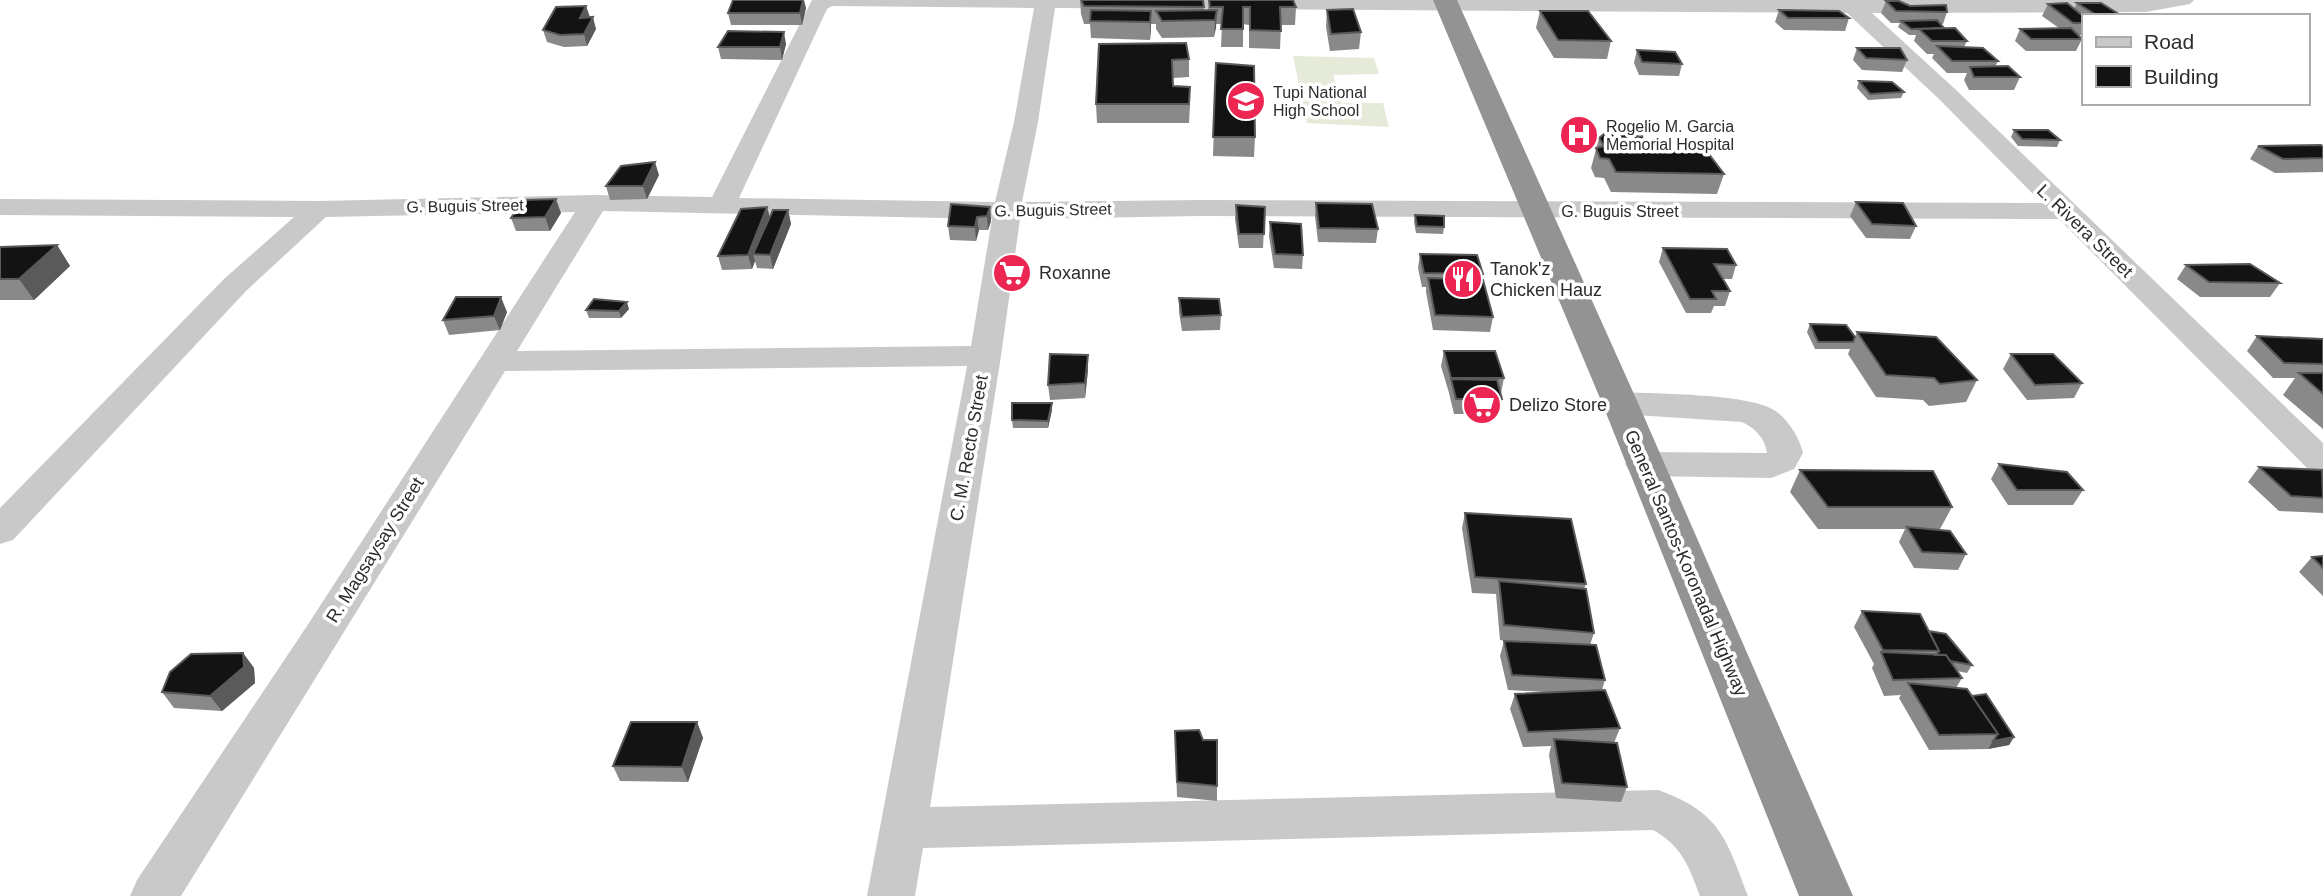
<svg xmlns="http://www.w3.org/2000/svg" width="2323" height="896" font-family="Arial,sans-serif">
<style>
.green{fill:#e5ebd8}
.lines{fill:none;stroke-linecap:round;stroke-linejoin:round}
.minor{fill:#c9c9c9;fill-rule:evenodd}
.highway{fill:#939393;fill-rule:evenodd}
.wall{fill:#898989}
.shaded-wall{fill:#5a5a5a}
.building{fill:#131313;stroke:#5a5a5a;stroke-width:2}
.labels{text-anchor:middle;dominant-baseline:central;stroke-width:7;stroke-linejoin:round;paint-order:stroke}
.far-poi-label{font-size:16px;fill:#2c2c2c;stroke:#fff;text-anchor:start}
.far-street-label{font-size:16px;fill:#2c2c2c;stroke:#fff}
.street-label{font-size:18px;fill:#2c2c2c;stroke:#fff}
.poi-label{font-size:18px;fill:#2c2c2c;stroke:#fff;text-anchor:start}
</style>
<rect width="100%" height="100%" fill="#fff"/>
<path class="green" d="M1293,56L1374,58L1379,74L1333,75L1342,103H1383L1389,127L1307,123Z"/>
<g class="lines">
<path class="minor" d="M812,0H2194L2190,4L2146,12L1872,13L1955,89L2323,443V475L2310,471L2059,219L1201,216L1020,219L1001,356L930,807L1658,790C1720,812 1726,838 1748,896H1700C1689,867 1682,846 1653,830L923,848L915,896H867L967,366L505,371L181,896H130L137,880L307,626L575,212L326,217L246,291L13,540L0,544V508L224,279L294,217L0,215V199L319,201L594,195L712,197ZM832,6L1034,8L1014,122L995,202L739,198L827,9ZM1055,8L1847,13L1939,99L2042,203L1201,200L1022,202L1038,122ZM603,211L992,219L971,346L517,351Z
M1620,392C1653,394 1754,393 1777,412C1789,421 1800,439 1803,453L1794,469L1771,478L1643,476L1630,472L1625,464L1630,456L1643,452L1767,453C1765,438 1755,428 1742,422L1620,414L1608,410L1603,403L1608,396Z"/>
<path class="highway" d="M1433,0H1457L1638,403L1853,896H1799L1602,403Z"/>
</g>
<path class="wall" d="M1080,0H1203L1204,11H1208L1209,0L1296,7L1295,25H1281L1280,49L1249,48V25L1243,24V47H1221L1222,24H1216L1214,37L1162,38L1156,29V24H1151L1150,40L1091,38L1090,24H1084L1081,14Z
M1886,1L1947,12L1943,24H1940L1944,28L1967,41L1964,47L1998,61L1995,67L2020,77L2014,90H1969L1964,80L1967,73H1947L1932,58L1934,54H1927L1914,41L1916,35H1909L1898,27L1900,23H1891L1881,13Z
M2077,3L2122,16H2083V35H2078L2082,39L2076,51H2026L2015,41L2020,29L2059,28L2042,16L2048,4L2074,9Z
M586,6L590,17L596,29L587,46L564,47L547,42L543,30Z
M806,8L802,25H731L728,13Z
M1327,10L1361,32L1359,49L1330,51L1326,27Z
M1779,10L1849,18L1845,31L1784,30L1775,22Z
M1540,11L1611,41L1607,59L1554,58L1536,28Z
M786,44L782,60L721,59L718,47Z
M1099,44L1189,59V77L1173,78V86L1190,105L1189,123H1097L1096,104Z
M1857,48L1907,60L1902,72L1862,70L1853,60Z
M1637,50L1682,64L1679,76L1639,75L1634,63Z
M1216,63L1255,137L1254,157L1213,156Z
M1859,81L1904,92L1901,98L1868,100L1857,88Z
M1616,128L1635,136L1646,149L1724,174L1717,194L1611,192L1604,178L1595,177L1591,168L1599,138L1615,134Z
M2014,130L2060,140L2057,147L2018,146L2011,137Z
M2258,146L2323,147V172L2275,173L2250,159Z
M659,175L647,199L610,200L606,186Z
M1856,202L1916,226L1910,239L1866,238L1850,216Z
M1316,203L1378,229L1376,243L1318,242L1315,216Z
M1236,205L1265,207L1263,248H1239L1235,219Z
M990,207L991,221L988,230H979L976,241L950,240L948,226Z
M788,210L791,224L773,269L757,268L755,261L752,269L722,270L718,256L770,218Z
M561,213L550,231H516L511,218Z
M1415,215L1444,227L1443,234L1416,233L1414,222Z
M1270,222L1303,255L1302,269L1274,268L1269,236Z
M57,245L70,266L34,300H0V247Z
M1663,248L1736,265L1732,279H1722L1730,291L1725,306H1714L1711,313H1686L1659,262Z
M1420,254L1483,274L1482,280L1493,317L1490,332L1433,330L1426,292V287H1422L1418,268Z
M2186,265L2280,283L2270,297H2200L2177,279Z
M1179,298L1221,315L1220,330L1182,331L1179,312Z
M629,309L621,318H589L586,310Z
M507,312L500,330L449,335L443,320Z
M1810,324L1855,337L1857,332L1977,380L1966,402L1929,406L1923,400L1876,397L1848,354L1850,349H1815L1807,332Z
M2257,336L2323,339V429L2283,395L2295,378H2273L2247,351Z
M1444,351L1504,378L1501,393L1502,399L1499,414H1454L1449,393L1441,366Z
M2011,354L2082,383L2074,398L2027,400L2003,369Z
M1088,355V370L1085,398L1050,400L1048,385Z
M1052,410L1048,428H1013L1012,420Z
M1999,464L2083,490L2073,505H2008L1991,479Z
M2259,467L2323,470V513L2279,511L2248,482Z
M1800,470L1952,507L1940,529H1929L1966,554L1958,570L1914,568L1899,542L1905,529H1818L1790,492Z
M1465,513L1586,584L1584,589L1594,633L1590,645L1605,680L1602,690L1620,728L1614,743L1627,787L1621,802L1556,798L1549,755L1551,746L1523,747L1510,709L1515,694L1546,692L1508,690L1500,656L1504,641H1508L1500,640L1496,594L1472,593L1462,528Z
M2323,556V596L2299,572L2312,557Z
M1862,611L1929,631L1972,665L1967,673L1957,671L1962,678L1956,688L1972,696L2014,737L2009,745L1988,749L1929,750L1899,698L1901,695L1884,696L1872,668L1874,664L1854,627Z
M243,653L254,668L255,683L222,711L174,708L162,692Z
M697,722L703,738L688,782L620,781L613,766Z
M1175,731L1217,786V801L1177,797Z"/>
<path class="shaded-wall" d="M803,0H804L806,8L802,25L800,13Z
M586,6L590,18H580Z
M1217,10L1216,28L1214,37L1215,20Z
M1151,11V28L1150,40V22Z
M593,17L596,29L587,46L584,34Z
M784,32L786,44L782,60L780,47Z
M655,162L659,175L647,199L643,186Z
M556,199L561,213L550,231L545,217Z
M767,207L771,221L753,254L755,261L752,269L748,255Z
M990,207L991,221L988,230L987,216Z
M788,210L791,224L773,269L770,255Z
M977,217L979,230L976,241L975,227Z
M57,245L70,266L34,300L19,279Z
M501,297L507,312L500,330L494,316Z
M627,302L629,309L621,318L619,311Z
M1088,355V370L1085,398V383Z
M1052,403V410L1048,428V421Z
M243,653L254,668L255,683L222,711L210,696Z
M697,722L703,738L688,782L682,767Z
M2014,737L2009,745L1988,749L1993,741Z"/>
<path class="building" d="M733,0H803L800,13H728Z
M1081,0H1203L1204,7L1084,6Z
M1209,0H1293L1296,7H1280L1281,31L1250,30V7H1243V29H1221L1223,7H1210Z
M1886,1H1899L1910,6L1946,5L1947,12L1896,11Z
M2067,3L2083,16V23H2073L2048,4Z
M2077,3H2101L2122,16H2098Z
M586,6L580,18L593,17L584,34L560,35L543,30L556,7Z
M1353,9L1361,32L1331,34L1327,10Z
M1091,10L1151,11L1150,22L1090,21Z
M1217,10L1215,20L1162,21L1156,11Z
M1779,10L1839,11L1849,18H1788Z
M1540,11H1588L1611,41L1558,40Z
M1937,20L1944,28L1911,29L1901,21Z
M1955,28L1967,41H1932L1919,29Z
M2071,28L2082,39H2031L2020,29Z
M728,31L784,32L780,47H718Z
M1186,43L1189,59L1172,60L1173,86L1190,87L1189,104H1096L1099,44Z
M1937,46L1983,48L1998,61H1952Z
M1857,48H1900L1907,60L1866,58Z
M1637,50L1675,52L1682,64L1642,62Z
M1216,63L1254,66L1255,137H1213Z
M2008,66L2020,77H1974L1970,67Z
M1859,81L1892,82L1904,92L1870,94Z
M1616,128L1633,129L1635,136H1642L1646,149L1708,153L1724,174L1616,172L1609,159L1600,158L1596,148L1604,146L1599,138L1604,134H1617Z
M2014,130H2048L2060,140L2022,139Z
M2321,145L2323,147V158L2283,159L2258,146Z
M655,162L643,186H606L621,166Z
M556,199L545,217L511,218L523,200Z
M1856,202L1903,203L1916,226L1872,224Z
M1316,203L1372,204L1378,229L1319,228Z
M951,204L990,207L987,216L977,217L975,227L948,226Z
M1236,205L1265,207L1264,234H1239Z
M767,207L748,255L718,256L741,209Z
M773,210H788L770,255L753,254Z
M1415,215L1444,216V227L1417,226Z
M1270,222L1301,224L1303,255L1275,254Z
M57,245L19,279H0V247Z
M1663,248L1727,249L1736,265L1714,264L1730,291H1712L1716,299H1690Z
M1420,254L1477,255L1483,274L1424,273Z
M2250,264L2280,283L2209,282L2186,265Z
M1428,278L1483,280L1493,317L1435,315Z
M456,297H501L494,316L443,320Z
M1179,298L1219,299L1221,315L1182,317Z
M594,299L627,302L619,311L586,310Z
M1810,324L1846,325L1855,337L1853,342H1818Z
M1857,332L1936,337L1977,380L1940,384L1934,378L1886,375Z
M2257,336L2323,339V364L2284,363Z
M1444,351H1495L1504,378H1451Z
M1050,354L1088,355L1085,383L1048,385Z
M2011,354H2053L2082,383L2035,385Z
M2299,373H2323V394Z
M1451,379L1497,380L1502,399H1456Z
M1012,403H1052L1048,421L1012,420Z
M1999,464L2067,472L2083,490H2017Z
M2259,467L2322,470L2323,498L2291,496Z
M1800,470L1933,471L1952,507H1828Z
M1465,513L1571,519L1586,584L1475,577Z
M1907,527L1950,531L1966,554L1922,552Z
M2323,556V568L2312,557Z
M1499,581L1586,589L1594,633L1504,625Z
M1862,611L1920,614L1939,651L1883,650Z
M1929,631L1946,634L1972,665L1950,661L1946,655H1936L1939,651Z
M1504,641L1596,645L1605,680L1512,675Z
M1881,652L1946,655L1962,678L1893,680Z
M243,653L244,667L210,696L162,692L170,672L191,654Z
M1908,683L1967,689L1998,734L1939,735Z
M1605,690L1620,728L1528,732L1515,694Z
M1986,694L2014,737L1993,741L1998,734L1972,696Z
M631,722H697L682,767L613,766Z
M1199,730L1203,740H1217V786L1177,782L1175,731Z
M1554,739L1617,743L1627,787L1562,783Z"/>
<defs>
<symbol id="school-disc" viewBox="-11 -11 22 22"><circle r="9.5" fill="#ec2553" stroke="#fff"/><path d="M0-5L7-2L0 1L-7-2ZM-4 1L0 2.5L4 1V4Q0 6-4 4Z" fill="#fff"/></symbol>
<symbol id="hospital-disc" viewBox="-11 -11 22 22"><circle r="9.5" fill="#ec2553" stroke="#fff"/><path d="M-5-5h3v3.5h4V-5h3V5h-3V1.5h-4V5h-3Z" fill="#fff"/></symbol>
<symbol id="supermarket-disc" viewBox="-11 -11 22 22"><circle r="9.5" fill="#ec2553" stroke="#fff"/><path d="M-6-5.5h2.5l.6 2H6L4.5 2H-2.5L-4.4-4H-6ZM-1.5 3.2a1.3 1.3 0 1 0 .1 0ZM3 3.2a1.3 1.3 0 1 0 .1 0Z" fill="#fff"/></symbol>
<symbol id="restaurant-disc" viewBox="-11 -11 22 22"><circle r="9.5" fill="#ec2553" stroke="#fff"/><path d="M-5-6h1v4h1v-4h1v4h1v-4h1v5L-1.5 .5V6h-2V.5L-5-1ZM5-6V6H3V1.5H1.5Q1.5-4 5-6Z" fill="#fff"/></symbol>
</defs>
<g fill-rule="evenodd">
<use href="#school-disc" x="1224" y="79" width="44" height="44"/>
<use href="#hospital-disc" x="1557" y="113" width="44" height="44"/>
<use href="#supermarket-disc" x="990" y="251" width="44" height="44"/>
<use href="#restaurant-disc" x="1441" y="257" width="44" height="44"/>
<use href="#supermarket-disc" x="1460" y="383" width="44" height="44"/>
</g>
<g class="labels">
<g class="far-poi-label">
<text x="1273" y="92">Tupi National<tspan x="1273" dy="18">High School</tspan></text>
<text x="1606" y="126">Rogelio M. Garcia<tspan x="1606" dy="18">Memorial Hospital</tspan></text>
</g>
<g class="far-street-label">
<text transform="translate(465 206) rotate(-1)">G. Buguis Street</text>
<text transform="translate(1053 210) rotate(-1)">G. Buguis Street</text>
<text x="1620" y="211">G. Buguis Street</text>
</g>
<g class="street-label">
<text transform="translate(2085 231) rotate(44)">L. Rivera Street</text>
<text transform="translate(969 448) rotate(-80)">C. M. Recto Street</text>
<text transform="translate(375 550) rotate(-58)">R. Magsaysay Street</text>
<text transform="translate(1686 563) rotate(67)">General Santos-Koronadal Highway</text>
</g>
<g class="poi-label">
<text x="1490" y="269">Tanok'z<tspan x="1490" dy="21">Chicken Hauz</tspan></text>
<text x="1039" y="273">Roxanne</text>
<text x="1509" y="405">Delizo Store</text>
</g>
</g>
<rect x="2082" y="14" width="228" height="91" fill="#ffffff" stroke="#ababab" stroke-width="2"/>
<rect x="2096" y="37" width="35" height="10" fill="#c9c9c9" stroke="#ababab" stroke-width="2"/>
<text x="2144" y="49" font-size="21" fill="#2c2c2c">Road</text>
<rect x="2096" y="66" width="35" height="21" fill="#131313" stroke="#ababab" stroke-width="2"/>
<text x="2144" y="84" font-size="21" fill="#2c2c2c">Building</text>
</svg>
